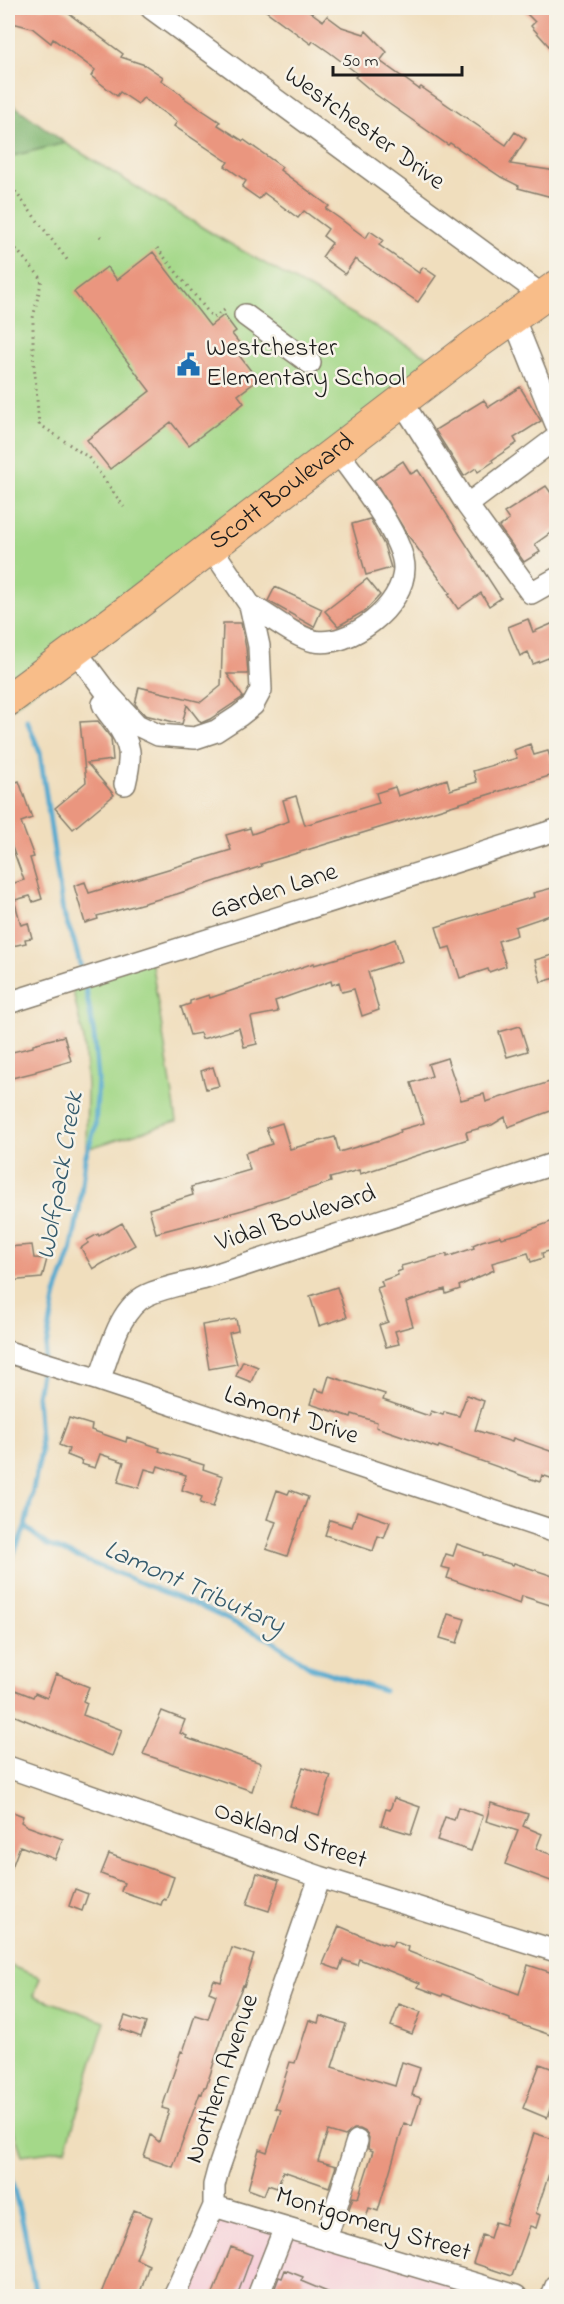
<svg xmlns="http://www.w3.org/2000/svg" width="564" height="2304" font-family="'Indie Flower',sans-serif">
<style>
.built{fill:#f6cfd9}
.green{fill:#a4d889;stroke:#607a52;stroke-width:1.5}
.forest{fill:#83b875;stroke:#506a48;stroke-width:1.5}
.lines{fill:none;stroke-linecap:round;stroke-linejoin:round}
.stream{stroke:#53a9cf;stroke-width:5}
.building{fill:#ea967f}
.minor-casing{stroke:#867d6c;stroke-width:24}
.highway-casing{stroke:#867d6c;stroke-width:34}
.path{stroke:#867d6c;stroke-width:3;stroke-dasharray:1.5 4.5;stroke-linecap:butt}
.minor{stroke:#fff;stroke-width:21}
.highway{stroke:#f8bd89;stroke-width:32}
.labels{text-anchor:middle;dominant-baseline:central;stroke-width:5;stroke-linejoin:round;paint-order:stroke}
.street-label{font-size:26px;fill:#1c1c1c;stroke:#f7f3e8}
.poi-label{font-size:26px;fill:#1c1c1c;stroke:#f7f3e8;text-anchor:start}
.water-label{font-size:27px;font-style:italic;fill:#355b6d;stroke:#f7f3e8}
</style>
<rect width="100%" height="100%" fill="#f7f3e8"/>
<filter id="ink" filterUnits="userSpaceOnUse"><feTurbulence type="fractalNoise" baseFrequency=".0167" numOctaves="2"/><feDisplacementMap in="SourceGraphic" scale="12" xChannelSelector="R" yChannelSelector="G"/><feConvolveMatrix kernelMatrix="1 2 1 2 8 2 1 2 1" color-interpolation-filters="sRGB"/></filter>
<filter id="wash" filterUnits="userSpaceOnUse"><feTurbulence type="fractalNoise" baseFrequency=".008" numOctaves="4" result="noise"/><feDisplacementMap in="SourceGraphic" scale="24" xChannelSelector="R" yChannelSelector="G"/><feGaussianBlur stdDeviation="1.35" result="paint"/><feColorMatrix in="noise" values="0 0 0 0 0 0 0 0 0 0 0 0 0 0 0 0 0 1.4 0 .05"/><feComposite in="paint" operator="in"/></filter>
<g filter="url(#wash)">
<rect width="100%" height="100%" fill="#f0debd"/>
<path class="built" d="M214,2206L516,2296H180Z"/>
<path class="green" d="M65,143L213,234L439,363L8,712V157Z
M151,960L177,1121L86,1149L87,1087L84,1040L71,983Z
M8,1965L40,1977L34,1996L105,2021L66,2149L22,2155L8,2114Z"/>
<path class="forest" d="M8,101L65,143L8,157Z"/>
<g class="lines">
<path class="stream" d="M27,720L40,753L63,913L74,941L83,976
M44,1358L56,1294L71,1252L79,1210L85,1158L95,1127L98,1079L94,1035L85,985
M25,1527L47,1545L201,1607L271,1640L310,1667L384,1691
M8,1567L25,1527L41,1452L37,1396L42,1367
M8,2168L24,2227L36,2296"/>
</g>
<g id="blocks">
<path class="building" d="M8,8H61L123,54L121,57L145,65L163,77L161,80L185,97L184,98L220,122L218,125L243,141L244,140L282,167L280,170L329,206L326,209L339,218L366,238L370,231L383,240L379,245L419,273L423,267L436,276L418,302L355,259L345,274L322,257L332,243L323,236L328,229L304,211L298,218L264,193L259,199L242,187L246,181L225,166L228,162L174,126L177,122L143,98L138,104L120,92L117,96L91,76L95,70L53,39L51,43L32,28L8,22Z
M262,8H305L323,21L327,16L342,27L364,34L366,31L387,52L380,61L419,89L421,87L506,145L515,132L526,139L510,164L556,171V195H553L552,197L518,188L519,186L501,177L450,143L448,145L375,94L355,77L358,74L329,52L313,41L311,44Z
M521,8H556V54L531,26L535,22Z
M153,252L210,326L224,315L236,331L232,334L240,344L235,350L258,380L238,395L244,403L189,445L171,422L110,469L87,440L150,391L74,292L107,267L117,280Z
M520,387L541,421L514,438L517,443L492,460L493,462L478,472L476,468L464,476L435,430L484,400L489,407Z
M403,461L411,474L418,470L501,598L489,606L481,593L458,609L448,594L450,593L407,534L374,480Z
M546,486L551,493L556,489V529L535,544L540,552L524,562L499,527L509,520L504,513Z
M370,519L384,545L391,568L366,575L352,524Z
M367,579L380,595L365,611L338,626L325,611Z
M275,587L322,609L314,627L268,601Z
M528,619L533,632L556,622V655L533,664L528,652L520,656L508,627Z
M223,623H241L246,648L248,674H227L243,697L210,719L201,723L187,705L182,724L145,715L135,704L139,687L201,702L221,686Z
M98,721L111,738L113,760L87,763L114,795L73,829L55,808L86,782L80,722Z
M530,744L534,755L548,751L556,774L261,864L262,866L177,894L97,916L98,919L85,923L74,886L85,882L89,893L231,850L226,835L250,828L252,834L289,821L283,800L296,796L305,825L379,803L376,793L395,787L398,796L447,779L450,790L477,782L473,771L517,758L514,750Z
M19,781L32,818L21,822L34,857L30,858L42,899L33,902L30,896L15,900L11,884L24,880L8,836V785Z
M556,887V913L515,927L517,935L498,941L506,966L489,972L488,969L460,978L450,947L443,949L436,927L520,901L534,897L533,893Z
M8,892H12L21,925L28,923L32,938L25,939L26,943L8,947Z
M395,939L402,961L368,972L379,1010L362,1016L354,989L342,992L339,982L332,985L331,981L275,1001L278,1012L251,1017L257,1044L244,1047L239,1028L202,1039L200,1033L190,1035L181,1007L190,1004V1001L209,995L210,998L314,963V965L373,948Z
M556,954V978L541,982L535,960Z
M520,1026L528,1051L507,1057L499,1032Z
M64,1036L71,1061L36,1071V1072L8,1079V1053L33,1047V1044Z
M447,1058L461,1100L484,1094L486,1102L556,1080V1109L508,1127L505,1117L492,1125L466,1132L468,1139L360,1174L359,1170L330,1178L331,1182L243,1210L156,1233L149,1209L193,1195L191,1187L250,1170L245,1153L272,1144L266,1128L282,1123L290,1149L335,1137L339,1152L380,1140L401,1132L400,1130L424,1123L411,1083L432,1076L428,1064Z
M213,1067L219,1086L206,1089L201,1071Z
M556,1220V1249L542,1253L543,1258L531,1262L528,1253L492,1263L494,1270L459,1286L460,1289L446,1294L445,1289L406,1302L413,1326L395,1331L399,1344L386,1347L379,1325L388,1322L377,1288L383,1286L381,1281L398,1275L397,1272L402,1270L401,1266L447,1254V1257L474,1248L473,1245L482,1241L500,1236L501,1238L518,1234Z
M122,1223L135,1245L93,1269L81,1248L88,1243L87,1240L98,1234L99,1236Z
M32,1245L34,1258L47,1259L42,1278L8,1281V1247Z
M337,1287L347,1317L319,1326L310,1296Z
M236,1319L238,1331L229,1333L237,1364L209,1369L202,1325Z
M243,1361L258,1367L251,1382L236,1376Z
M329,1376L385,1394L383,1400L429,1416L431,1411L443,1415L444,1412L459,1416L467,1395L484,1401L475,1430L512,1442L513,1438L556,1453V1480L542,1475L540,1482L439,1446L438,1448L376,1427L377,1422L352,1414L351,1417L310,1404L315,1389L324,1392Z
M69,1418L92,1425L91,1430L126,1442L127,1437L160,1448L159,1451L204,1465L203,1469L223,1476L213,1507L200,1503L202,1497L182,1490L186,1475L158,1466L156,1472L145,1469L139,1488L118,1482L124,1462L100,1454L95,1468L81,1464L82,1461L67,1455L69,1449L59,1445Z
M277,1490L288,1494L290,1490L308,1497L287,1556L266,1549L276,1522L267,1519Z
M357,1511L390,1522L384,1538L378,1536L373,1551L325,1535L330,1520L352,1527Z
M457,1544L483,1553V1555L513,1565L514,1563L556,1577V1607L522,1596L520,1604L447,1578L450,1569L441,1567L446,1554L453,1556Z
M448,1614L465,1619L457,1643L440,1638Z
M56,1674L89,1687L83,1701L87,1703L83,1715L122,1730L112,1756L8,1713V1687L33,1697L35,1693L47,1698Z
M162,1711L185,1720L180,1733L187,1736L186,1738L261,1763L252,1791L143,1754Z
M303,1767L331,1776L319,1815L290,1806Z
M394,1798L420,1807L411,1834L381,1825L386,1809L390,1810Z
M491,1803L528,1814L523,1826L542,1834L536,1849L556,1856V1883L505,1864L518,1831L486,1821Z
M458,1807L483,1816L471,1851L437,1840L445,1817L454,1820Z
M8,1810L23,1816L21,1822L27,1826L63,1839L55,1859L20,1846L9,1875H8Z
M109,1854L174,1877L166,1900L163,1899L161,1905L121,1891L124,1883L101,1874Z
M257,1873L279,1880L269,1911L247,1904Z
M75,1889L88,1894L82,1911L69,1906Z
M339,1926L382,1944L383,1943L392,1946L394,1941L408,1947L407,1951L519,1994L528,1965L556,1974V2037L510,2021V2019L443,1994L442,1996L418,1987L420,1983L359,1959L357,1965L343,1960L339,1970L323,1964Z
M232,1948L254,1955L244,1986L243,1985L228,2020L206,2087H204L202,2094L200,2093L173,2167L144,2157L151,2135L159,2142L169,2110L162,2108L181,2051L183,2052L195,2015L208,2019L216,1995L209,1992L214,1980L221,1982Z
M399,2004L421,2012L412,2034L391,2026Z
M125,2016L146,2023L141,2037L120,2029Z
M320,2016L346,2024L332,2067L395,2086L402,2062L420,2068L412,2095L421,2098L412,2126L404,2123L378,2211L369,2208L365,2221L347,2215L353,2197L358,2198L373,2151L368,2149L369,2138L366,2132L360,2129H354L345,2136L328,2131L318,2161L336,2166L329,2187L283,2171L277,2188L268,2185L264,2195L248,2189L259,2149L267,2152L281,2110L275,2108L290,2062L295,2063L309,2020L318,2023Z
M540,2064L556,2070V2102L553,2101L547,2118L523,2108Z
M534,2133L556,2140V2153L536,2213L540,2215L536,2228L530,2226L512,2276L473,2263L482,2235L490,2238L495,2222L505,2225Z
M134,2210L152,2217L136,2259L149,2265L139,2296H100Z
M231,2247L252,2255L237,2296H212Z
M285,2270L303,2277L301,2281L337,2296H272L279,2277L282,2278Z"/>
</g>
</g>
<g filter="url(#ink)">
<use href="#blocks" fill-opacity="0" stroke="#867d6c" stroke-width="1.5"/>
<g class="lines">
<defs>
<path id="minor" d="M151,8L543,296
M245,315L310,363
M513,317L556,424
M401,400L467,505L531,593L556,579
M467,505L556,438
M250,605C269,615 293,636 314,641C350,648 404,606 404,568C404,537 355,476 336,450
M74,649L104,689L137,725L158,735L195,738L216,731L239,716L253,705L261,690L259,646L250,605L210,546
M103,704C105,710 110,715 114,720C132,745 132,755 125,784
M8,1003L556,830
M8,1352L99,1380L556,1532
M99,1380C110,1353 118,1309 147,1295C164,1287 184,1284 202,1279L556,1163
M8,1767L320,1877L556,1951
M214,2206L516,2296
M326,2239L357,2141
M174,2296L214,2206V2185L218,2170L320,1877
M258,2296L285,2227
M552,2296L556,2286"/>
<g id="highway">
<path id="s1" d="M8,700L133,607L476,344L556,287"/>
</g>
</defs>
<use href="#minor" class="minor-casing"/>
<use href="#highway" class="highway-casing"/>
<path class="path" d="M8,182L68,261
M8,208L14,188
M100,236L103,240
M8,240L42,279L33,318V351L39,424L88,457L124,507
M157,248L213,318L226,309L228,310"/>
<use href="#minor" class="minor"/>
<use href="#highway" class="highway"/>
</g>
</g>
<defs>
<symbol id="civic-bare" viewBox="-9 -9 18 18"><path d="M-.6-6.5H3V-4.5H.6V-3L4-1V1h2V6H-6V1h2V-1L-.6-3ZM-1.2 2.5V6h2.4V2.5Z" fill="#1f6fb2" stroke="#f7f3e8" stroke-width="2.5" paint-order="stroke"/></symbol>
</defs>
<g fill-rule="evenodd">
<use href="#civic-bare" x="172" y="348" width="33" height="33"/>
</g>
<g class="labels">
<g class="street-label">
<text transform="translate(364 129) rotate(36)">Westchester Drive</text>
<text stroke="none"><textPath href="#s1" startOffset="344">Scott Boulevard</textPath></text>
<text transform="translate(274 892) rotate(-18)">Garden Lane</text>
<text transform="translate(296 1219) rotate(-18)">Vidal Boulevard</text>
<text transform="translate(291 1416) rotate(18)">Lamont Drive</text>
<text transform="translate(290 1836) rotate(19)">Oakland Street</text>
<text transform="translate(223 2079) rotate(-71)">Northern Avenue</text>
<text transform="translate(373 2225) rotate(17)">Montgomery Street</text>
</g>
<g class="poi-label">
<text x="206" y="349">Westchester<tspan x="206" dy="30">Elementary School</tspan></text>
</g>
<g class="water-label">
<text transform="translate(61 1176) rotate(-80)">Wolfpack Creek</text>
<text transform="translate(194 1588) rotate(24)">Lamont Tributary</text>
</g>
</g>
<rect width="564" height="2304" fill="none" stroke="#f7f3e8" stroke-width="30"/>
<path d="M333 66v9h129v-9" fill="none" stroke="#1c1c1c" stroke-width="3"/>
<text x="342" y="66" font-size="18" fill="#1c1c1c" stroke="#f7f3e8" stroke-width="4.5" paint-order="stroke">50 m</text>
</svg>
